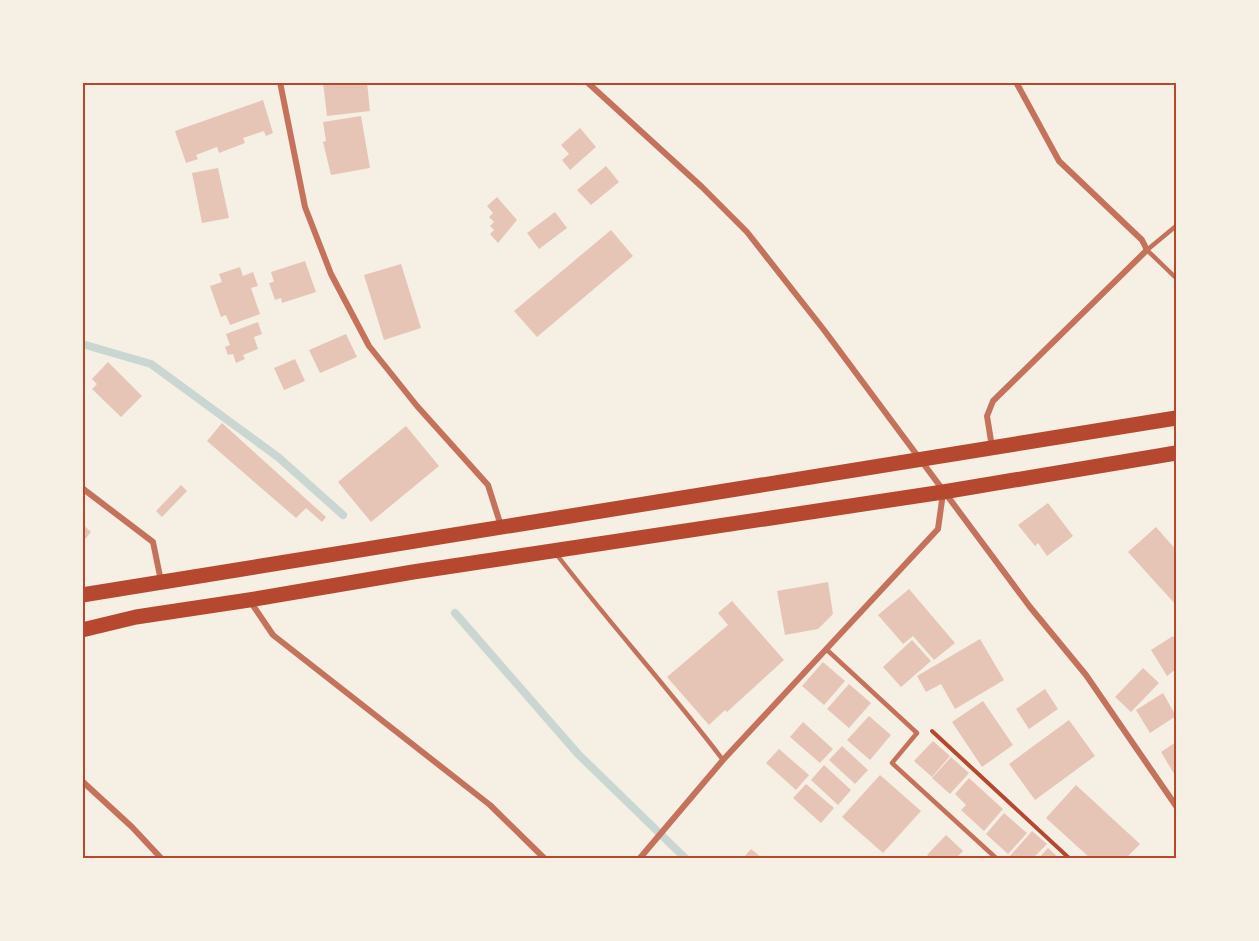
<svg xmlns="http://www.w3.org/2000/svg" width="1259" height="941" font-family="'Nunito Sans',sans-serif">
<style>
.lines{fill:none;stroke-linecap:round;stroke-linejoin:round}
.stream{stroke:#c9d6d2;stroke-width:8}
.building{fill:#e6c5b7}
.path{stroke:#b5482f;stroke-width:4}
.service{stroke:#c5725c;stroke-width:4.5}
.minor{stroke:#c5725c;stroke-width:6}
.primary{stroke:#b5482f;stroke-width:15}
.neatline{fill:none;stroke:#b5482f;stroke-width:2}
</style>
<rect width="100%" height="100%" fill="#f6efe4"/>
<g class="lines">
<path class="stream" d="M82,344L151,364L278,457L343,515
M455,613L578,754L685,858"/>
</g>
<path class="building" d="M323,82H367L370,111L327,116Z
M263,100L273,133L266,136L264,131L243,138L245,143L219,153L217,147L196,155L198,159L186,163L175,131Z
M361,116L370,168L331,175L323,142L326,141L323,122Z
M580,128L596,147L570,170L562,160L569,154L561,145Z
M606,166L619,182L591,205L577,190Z
M218,168L229,218L202,223L192,173Z
M497,197L517,220L498,243L490,234L494,230L490,226L494,222L489,217L493,213L487,206Z
M555,212L567,228L539,249L527,233Z
M611,230L633,256L537,337L514,311Z
M305,261L316,292L282,303L281,298L275,300L269,283L274,282L271,272Z
M401,264L421,328L384,340L364,275Z
M240,267L243,276L253,272L258,286L251,288L260,314L230,325L226,315L221,317L210,286L222,282L219,274Z
M258,322L262,334L254,337L258,349L243,355L245,359L236,363L233,354L228,355L225,347L230,345L226,334Z
M346,334L357,357L320,373L309,350Z
M295,359L305,381L284,390L274,368Z
M108,362L142,396L121,417L92,389L97,384L92,379Z
M222,423L326,517L322,522L306,508L296,518L207,441Z
M406,426L439,466L371,522L338,482Z
M181,485L187,491L162,517L156,511Z
M1048,503L1073,536L1047,556L1038,543L1035,546L1018,525Z
M82,524L91,532L82,543Z
M1156,527L1176,550V605L1128,552Z
M828,582L833,614L818,629L785,635L777,591Z
M909,589L955,643L934,660L913,636L903,644L878,615Z
M732,601L784,660L727,712L725,710L709,725L667,677L728,625L718,613Z
M1173,636L1176,641V669L1167,676L1151,650Z
M980,639L1004,680L955,709L941,684L926,692L917,676Z
M912,640L931,661L901,687L883,667Z
M823,662L845,681L824,705L802,686Z
M1143,668L1159,683L1131,712L1115,697Z
M849,684L871,703L849,728L827,709Z
M1045,689L1058,709L1029,729L1016,709Z
M1163,693L1176,716L1150,733L1136,710Z
M983,701L1013,745L982,767L952,722Z
M869,716L891,735L870,760L847,740Z
M1069,720L1095,756L1035,800L1009,764Z
M803,722L833,749L820,763L790,737Z
M933,741L950,756L932,777L914,761Z
M1176,742V777L1161,752Z
M842,746L868,770L855,784L829,760Z
M779,749L809,775L796,790L766,763Z
M951,757L969,773L950,794L932,778Z
M824,765L851,790L838,805L811,780Z
M880,775L921,811L883,853L842,817Z
M969,778L1003,809L984,831L961,810L966,805L955,794Z
M806,784L834,808L821,823L793,798Z
M1076,785L1140,844L1126,858H1090L1046,818Z
M1004,813L1027,833L1008,854L986,834Z
M1032,831L1047,844L1033,858H1012L1010,856Z
M946,835L963,851L956,858H931L927,855Z
M1048,848L1059,858H1039Z
M751,849L762,858H743Z"/>
<g class="lines">
<path class="path" d="M932,731L1069,858"/>
<path class="service" d="M1176,226L1147,250L1176,278
M557,555C611,625 670,690 723,760
M826,649L917,733L892,763L996,858"/>
<path class="minor" d="M280,82L305,207L331,274L369,346L417,406L488,485L501,526
M587,82L702,187L747,232L824,330L1030,607L1086,675L1176,806
M992,447L987,416L993,401L1147,250L1142,240L1059,161L1016,82
M82,488L153,542L161,581
M250,601L273,635L490,805L544,858
M82,781L132,827L161,858
M640,858L723,760L938,529L943,493"/>
<path class="primary" d="M82,595L1176,418
M82,630L136,617L249,600L413,572L943,492L1176,453"/>
</g>
<rect width="1259" height="941" fill="none" stroke="#f6efe4" stroke-width="168"/>
<rect x="84" y="84" width="1091" height="773" class="neatline"/>
</svg>
